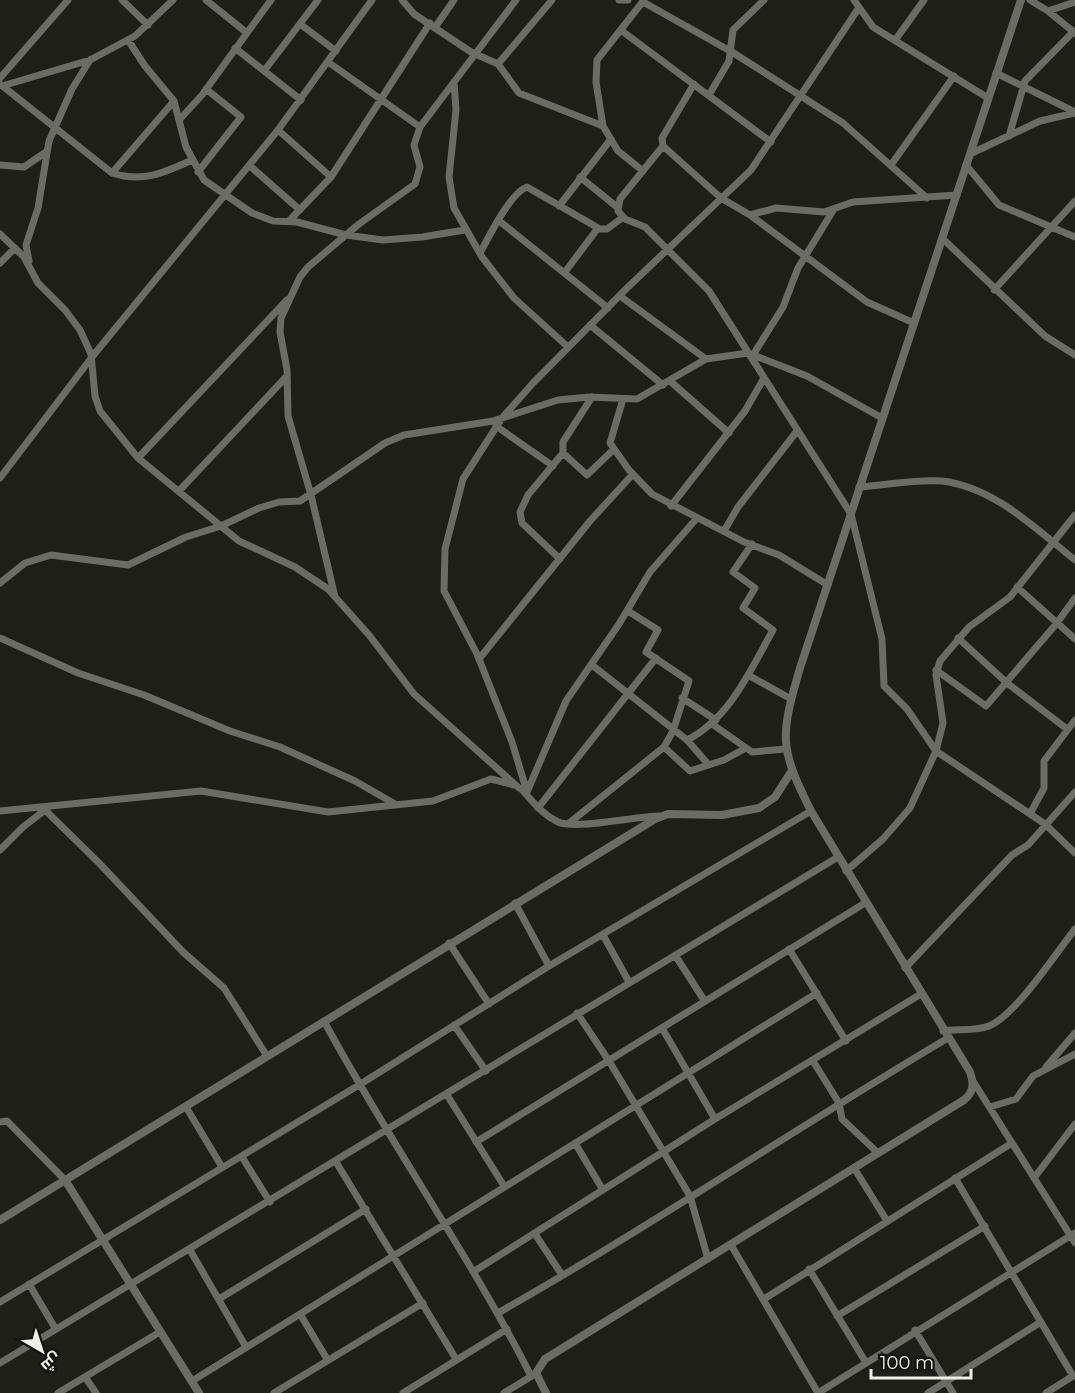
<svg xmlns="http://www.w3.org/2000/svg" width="1075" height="1393" font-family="Montserrat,Cairo,sans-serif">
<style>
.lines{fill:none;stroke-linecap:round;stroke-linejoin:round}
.minor{stroke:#6c6d62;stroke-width:7}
.tertiary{stroke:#6c6d62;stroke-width:8}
</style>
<rect width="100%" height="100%" fill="#1e1f15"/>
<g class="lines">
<path class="minor" d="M122,0L148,25
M206,0L247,33
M402,0L414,14L471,52L498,64L519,93L603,126L618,151L643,171
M619,0H628
M854,0L873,27L988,98
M1030,0L1048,11L1075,33
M643,2L732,52L843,123L927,198
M1048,11L1075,2
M300,24L336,51
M436,26L454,0
M622,31L771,142
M896,39L924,0
M128,40L145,66L174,101L186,147L204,180L252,213L273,221L297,222L346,235L383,240L422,237L465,230
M235,48L301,100
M328,62L420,127
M498,64L552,0
M264,71L318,0
M996,73L1075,112
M0,78L68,0
M454,82L456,110L449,177L454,208L482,257L514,298L568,347
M0,84L112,173C142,183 164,173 192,160
M694,84L662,138L663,146L620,199L618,211L625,219L645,227L709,291L851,514L882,639L884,686L907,709L936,751L1045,824L1075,853
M2,86L90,60L135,36L173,0
M709,95L729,61L733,30L764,0
M180,119L202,95L271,0
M603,126L596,82L597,60L644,0
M278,130L331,177
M1009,136L1025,81L1073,32
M663,146L721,198L750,215L776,208L824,212L853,202L957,195
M970,154L1040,121L1075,113
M0,165L24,167L46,152
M891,165L954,76
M966,165L999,205L1075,237
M250,166L300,210
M198,172L241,117L206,89
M112,173L174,101
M580,177L617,207
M559,206L611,139
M750,215L867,302L914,323
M498,220L608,308
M289,221L331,177L430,23
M0,234L24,257L38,283L65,310L80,330L91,354L95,396L100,411L138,458L239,541L295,567L328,589L369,635L414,694L519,788
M942,238L1045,336L1075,355
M480,253C489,237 510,193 527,187L600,229H607L622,218
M29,261L26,245L38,208L49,141L72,89L90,60
M0,263L15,248
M565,272L598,228
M994,290L1075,201
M620,296L706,359
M590,325L663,385
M753,355L783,307L798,268L834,209
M670,381L729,433
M623,399L610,443L629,470L652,494L744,542L779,555L828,585
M496,426L553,466
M563,453L587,475L614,449
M138,458L287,300
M0,478L92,357L278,130L372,0
M859,487C886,485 915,479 942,481C994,487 1036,529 1075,560
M179,491L287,376
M671,506L745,411L764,378
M724,531L738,507L797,431
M560,559L522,523L520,512L528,495L563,453V442L592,397
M0,583L25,563L51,555L128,565L186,537L221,526L259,508L279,502L300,501L385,443L404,435L493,421L558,400L589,397L637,399L706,359L748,353L807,376L882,418
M1017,587L1075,639
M335,597L311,495L288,416L287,370L280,332L281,318L300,277L308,267L359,224L415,184L420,167L414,145L420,127L516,0
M628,611L658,630L646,652L689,681L673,731L664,747L690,771L724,760L746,748
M0,638L78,673L144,695L230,731L280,747L355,781L395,804
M958,638L1007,683L1067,729
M479,659L590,521L633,474
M592,665L687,740L708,764
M936,670L986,706L1057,623L1075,598
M748,675L791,699
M682,698L716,720
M712,724L752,752L785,749
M687,740C730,718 750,671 773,630L743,608L755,588L733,572L752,544
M523,791C534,803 543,815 558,822C576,830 636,816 660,816
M527,792L512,742L477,654L444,591L445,549L463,479L502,418L533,383L626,289L751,170L858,9
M527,792L566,701L619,624L650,572L697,518
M538,808L656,658
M45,810L99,863L183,952L224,988L267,1056
M0,811L201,791L328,812L433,801L491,779L514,785
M1030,814L1044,788V761L1075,720
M568,824L664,747
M0,850L23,827L49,807
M846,871L883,839L910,808L936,751L943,723L936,675L940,661L969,627L1010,597L1075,515
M515,903L549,966
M603,935L629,982
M449,943L489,1004
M789,949L846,1041
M675,955L704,1000
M905,968L1012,855L1028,845L1075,792
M577,1013L609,1061L690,1196L708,1259
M324,1021C389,1142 469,1254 531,1376
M454,1025L486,1071
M662,1028L715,1119
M943,1031C957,1029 977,1031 989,1026C1016,1015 1056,953 1075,929
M813,1061L839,1103L842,1119L878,1153
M1046,1067L1075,1033
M973,1081L1075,1243
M447,1095L504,1186
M186,1107L222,1167
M990,1107L1016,1099L1033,1076L1075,1054
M0,1122L7,1121L65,1180
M476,1142L865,903
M575,1143L603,1190
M242,1157L270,1202
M336,1162L456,1359
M854,1168L887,1221
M955,1178L1073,1376L1046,1393
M1034,1178L1075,1124
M535,1234L562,1275
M731,1245L818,1393
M190,1250L246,1347
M809,1269L865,1361
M473,1272L715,1119L921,994
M29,1284L55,1328
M219,1299L366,1209
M764,1299L1012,1143
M0,1302L359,1085L549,966L811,811
M498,1313C651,1226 796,1128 948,1038
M300,1314L327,1359
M837,1316L985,1226
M915,1330L953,1393
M0,1363L838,857
M85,1377L96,1393
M192,1381L817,993
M58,1393L160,1332
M274,1393L423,1303
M403,1393L507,1329
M504,1393L535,1374
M818,1393L1075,1233
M928,1393L1041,1322"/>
<path class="tertiary" d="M65,1180L199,1393
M0,1220L655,819L668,814L722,815L759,808L775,797L791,772
M546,1393L536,1373L545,1359L964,1100C974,1092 974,1083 970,1072L811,811C779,747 780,737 800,668L1021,0"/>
</g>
<g transform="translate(42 1351) rotate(141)" stroke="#15160c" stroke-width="4.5" paint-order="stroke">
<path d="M0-4.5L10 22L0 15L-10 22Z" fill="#eff0e9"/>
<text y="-9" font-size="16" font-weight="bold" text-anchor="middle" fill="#eff0e9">ش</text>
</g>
<path d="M871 1369v9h100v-9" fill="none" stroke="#eff0e9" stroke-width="3"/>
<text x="880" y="1369" font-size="18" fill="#eff0e9" stroke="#15160c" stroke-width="4.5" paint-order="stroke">100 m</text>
</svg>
